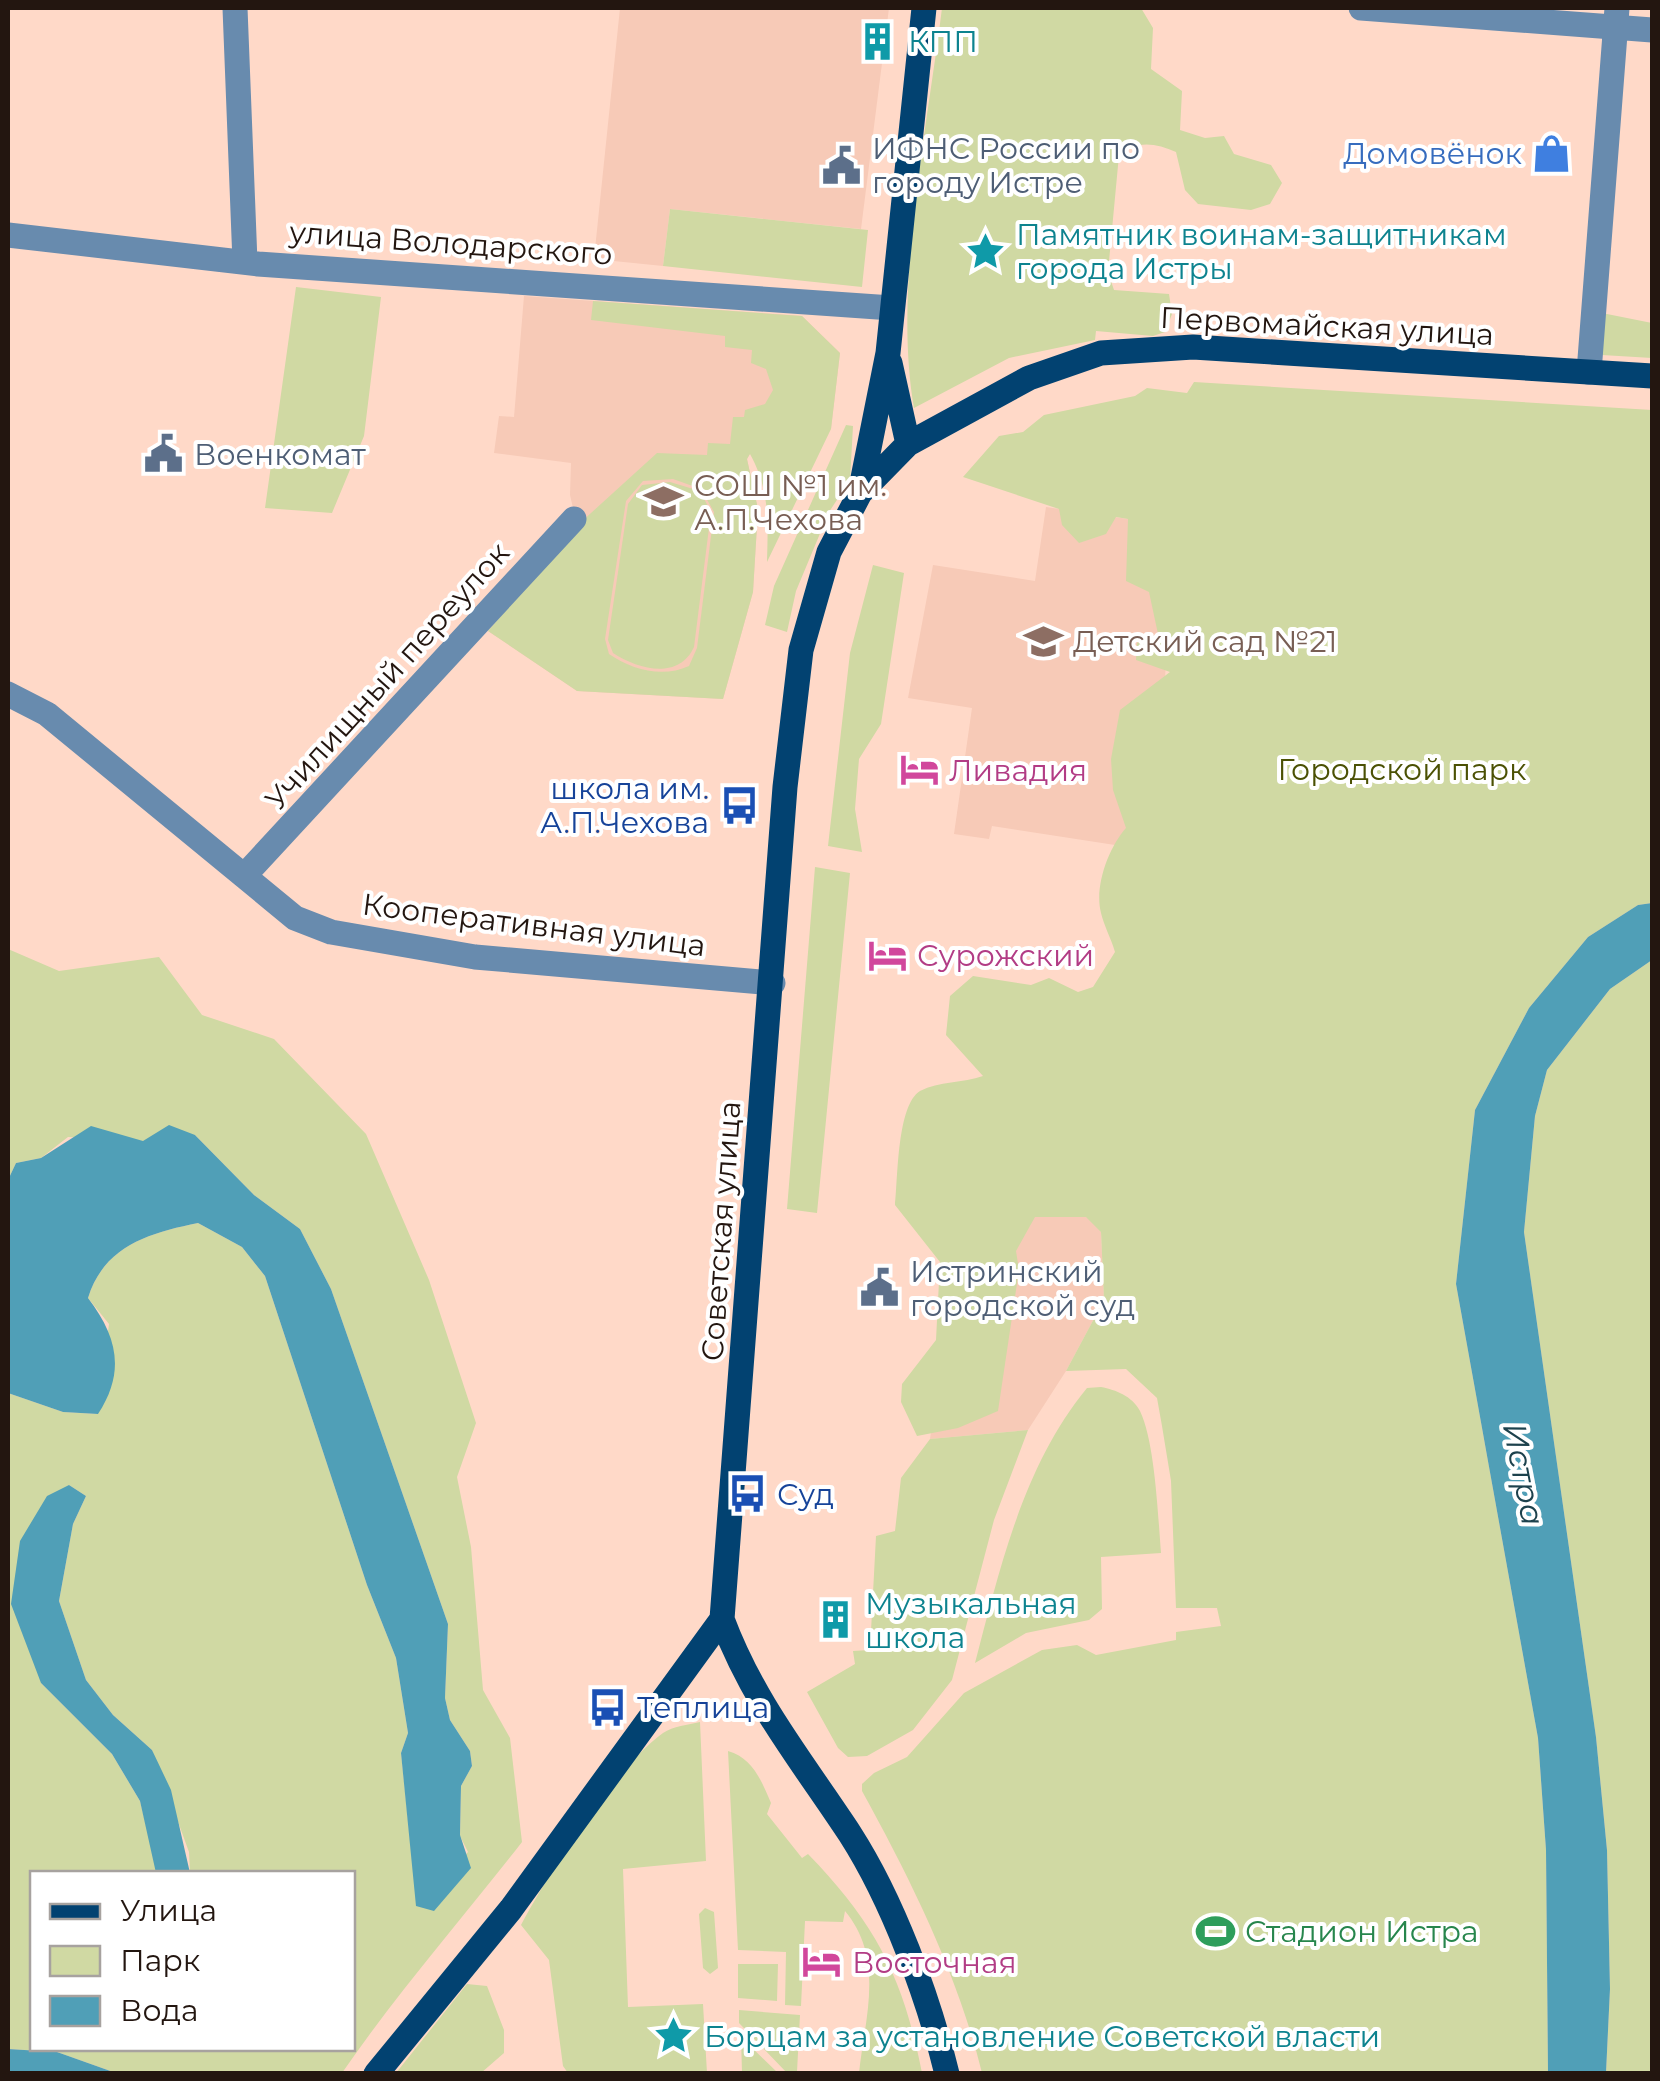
<svg xmlns="http://www.w3.org/2000/svg" width="1660" height="2081" font-family="Montserrat,sans-serif">
<style>
.built{fill:#f7cab7}
.green{fill:#d0d9a3;fill-rule:evenodd}
.water{fill:#509fb7}
.lines{fill:none;stroke-linecap:round;stroke-linejoin:round}
.minor{stroke:#688bae;stroke-width:25}
.major{stroke:#024271;stroke-width:25}
.labels{text-anchor:middle;dominant-baseline:central;stroke-width:8;stroke-linejoin:round;paint-order:stroke}
.culture-label{font-size:30px;fill:#0d838f;stroke:#fff;text-anchor:start}
.service-label{font-size:30px;fill:#4e5e75;stroke:#fff;text-anchor:start}
.shop-label{font-size:30px;fill:#366cbe;stroke:#fff;text-anchor:end}
.street-label{font-size:30px;fill:#231610;stroke:#fff}
.education-label{font-size:30px;fill:#785e54;stroke:#fff;text-anchor:start}
.park-label{font-size:30px;fill:#4b5104;stroke:#fff}
.hotel-label{font-size:30px;fill:#b23c85;stroke:#fff;text-anchor:start}
.transit-label{font-size:30px;fill:#164399;stroke:#fff;text-anchor:start}
.leisure-label{font-size:30px;fill:#27864d;stroke:#fff;text-anchor:start}
.water-label{font-size:32px;font-style:italic;fill:#1d424d;stroke:#fff}
</style>
<rect width="100%" height="100%" fill="#ffd9c8"/>
<path class="built" d="M620,8H889L861,229L670,209L663,266L594,259Z
M524,296L802,316L840,353L831,429L809,442L750,453L747,459L758,509L753,592L723,699L577,691L488,631L578,530L570,495L571,463L494,453L499,416L514,417Z
M1046,507L1128,519L1171,584L1154,851L992,826L989,839L954,834L972,708L908,698L933,565L1035,581Z
M1067,1164L1101,1232L1104,1300L1066,1371L1028,1430L930,1439L941,1364Z"/>
<path class="green" d="M942,8H1141L1153,28L1151,69L1182,91L1180,130L1205,138L1224,136L1234,154L1271,165L1282,183L1270,204L1251,210L1198,204L1185,190L1176,152C1156,143 1136,140 1119,155L1108,272L1114,290L1169,294L1172,314L1165,332L1153,336L1096,331L1095,340L1009,358L914,408C893,289 927,131 942,8Z
M670,209L868,230L862,287L663,266Z
M296,287L381,297L364,436L332,513L265,508Z
M593,301L802,316L840,353L831,429L767,562C768,522 770,490 750,454L747,459L758,509L753,592L723,699L577,691L488,631L580,523L657,453L707,455L708,443L730,444L733,417H744L745,410L765,404L773,390L766,369L751,363L752,350L725,347V336L591,320ZM673,479L701,489L714,512L697,648L689,666C663,678 632,670 609,654L605,639L626,501L643,481Z
M1602,313L1652,323V358L1602,355Z
M1194,382L1652,410V903L1638,905L1588,937L1529,1008L1475,1110L1456,1284L1538,1738L1546,1850L1548,2073H982C958,1975 911,1880 862,1791V1784L874,1773L907,1757L964,1693L1042,1650L1077,1645L1096,1655L1176,1640V1632L1221,1626L1217,1608H1176L1171,1481L1162,1426L1157,1398L1126,1369L1066,1371L1104,1300L1101,1232L1086,1217H1035L1016,1251L1019,1270L998,1411L958,1428L917,1436L901,1402L902,1384L936,1340L940,1262L895,1205C898,1178 897,1105 920,1091C939,1081 963,1083 983,1076L946,1035L950,996L973,976L1031,985L1049,978L1078,992L1093,987L1115,952C1111,938 1104,926 1101,913C1094,886 1109,847 1126,828L1113,790L1111,759L1120,710L1170,672L1136,660L1137,643L1158,634L1149,592L1126,581L1128,519L1116,517L1106,534L1079,543L1062,525L1059,509L963,477L999,436L1023,432L1044,415L1135,396L1147,388L1187,393Z
M846,425L853,426L850,480L829,512L796,591L787,632L765,625L774,586Z
M670,482L700,491L711,512L694,647C679,680 639,670 613,653L608,640L628,504L642,485Z
M873,565L904,573L881,724L859,759L855,809L862,852L828,846L850,653Z
M815,867L850,873L817,1213L787,1209Z
M8,949L59,971L159,957L202,1015L274,1039L366,1134L429,1280L476,1423L457,1477L471,1547L483,1690L510,1738L522,1842C462,1919 397,1993 342,2073H116L57,2052L8,2049V1393L63,1412L98,1414L109,1324L88,1298C104,1246 149,1233 198,1223L242,1247L265,1276L367,1585L396,1658L408,1733L401,1753L417,1906L468,1852L460,1836L461,1786L472,1766L470,1751L450,1720L445,1698L448,1624L331,1289L300,1229L254,1195L195,1135L143,1141L68,1137L41,1158L16,1163L8,1180ZM69,1485L86,1496L73,1524L59,1601L86,1680L113,1715L152,1750L189,1852L190,1873L352,1874V2048H32V1874L157,1870L140,1801L112,1754L41,1683Z
M1652,960V2073H1606L1610,1989L1607,1850L1596,1737L1524,1232L1535,1116L1547,1070L1610,989Z
M1101,1387C1116,1390 1132,1396 1140,1411C1155,1442 1158,1516 1161,1553L1101,1557L1102,1609L1089,1620L1026,1633L975,1663C1000,1568 1023,1466 1087,1388Z
M1028,1430L994,1520L952,1680L913,1730L867,1756L848,1757L838,1748L807,1692L855,1664L853,1651L870,1650L876,1536L895,1531L901,1478L930,1439Z
M700,1722L706,1861L623,1869L628,2007L703,2004L707,2073H568L563,2066L549,1960L521,1925C550,1871 615,1767 663,1733C673,1726 688,1725 700,1722Z
M728,1751C753,1758 762,1782 771,1803L767,1814L802,1858L808,1854C876,1924 903,1977 922,2073H859C865,2017 885,1959 845,1911L843,1922L805,1921L801,2006L785,2005L786,1952L738,1950Z
M705,1908L714,1912L718,1968L710,1974L703,1968L699,1914Z
M738,1964H778L777,2001L738,1998Z
M467,1984L487,1986L504,2030V2053L481,2073H396Z
M739,2010L800,2015L797,2072L821,2073H787L739,2023Z
M741,2037L778,2073H742Z"/>
<path class="water" d="M1652,903V960L1610,989L1547,1070L1535,1116L1524,1232L1596,1737L1607,1850L1610,1989L1606,2073H1548L1546,1850L1538,1738L1456,1284L1475,1110L1529,1008L1588,937L1638,905Z
M169,1125L195,1135L254,1195L300,1229L331,1289L448,1624L445,1698L450,1720L470,1751L472,1766L461,1786L460,1835L471,1868L434,1911L416,1906L401,1753L408,1733L396,1658L367,1585L265,1276L242,1247L198,1223C149,1233 104,1246 88,1298C117,1336 126,1371 98,1414L63,1412L8,1393V1180L16,1163L41,1158L91,1126L143,1141Z
M69,1485L86,1496L73,1524L59,1601L86,1680L113,1715L152,1750L171,1790L190,1873H156L140,1801L112,1754L41,1683L11,1604L20,1541L47,1496Z
M8,2049L57,2052L116,2073H8Z"/>
<g class="lines">
<path class="minor" d="M235,8L245,262
M1361,8L1652,30
M8,235L258,264L892,308
M1589,372L1617,8
M8,694L47,714L295,918L331,932L475,957L773,983
M245,875L574,519"/>
<path class="major" d="M924,8L888,353L860,493L829,552L801,650L785,787L722,1619C753,1702 802,1761 850,1834C893,1901 928,1996 947,2074
M890,363L908,444
M860,493L908,444L1029,378L1101,353L1193,347L1652,376
M376,2074L511,1909L722,1619"/>
</g>
<defs>
<symbol id="building-bare" viewBox="-9 -9 18 18"><path d="M-4-6H4V6H1V3H-1V6H-4ZM-2.5-4.3h1.7v1.8h-1.7ZM.8-4.3h1.7v1.8H.8ZM-2.5-1h1.7V.8h-1.7ZM.8-1h1.7V.8H.8Z" fill="#0f9aa8" stroke="#fff" stroke-width="2.5" paint-order="stroke"/></symbol>
<symbol id="shop-bare" viewBox="-9 -9 18 18"><path d="M-5-2.5h2.3a2.7 3.5 0 0 1 5.4 0H5L5.5 6h-11ZM-1.5-2.5h3a1.5 2.3 0 0 0-3 0Z" fill="#3f7fe0" stroke="#fff" stroke-width="2.5" paint-order="stroke"/></symbol>
<symbol id="civic-bare" viewBox="-9 -9 18 18"><path d="M-.6-6.5H3V-4.5H.6V-3L4-1V1h2V6H-6V1h2V-1L-.6-3ZM-1.2 2.5V6h2.4V2.5Z" fill="#5c6f8a" stroke="#fff" stroke-width="2.5" paint-order="stroke"/></symbol>
<symbol id="sight-bare" viewBox="-9 -9 18 18"><path d="M0-6L1.8-2.2L6-1.7L2.9 1.2L3.7 5.4L0 3.3L-3.7 5.4L-2.9 1.2L-6-1.7L-1.8-2.2Z" fill="#0f9aa8" stroke="#fff" stroke-width="2.5" paint-order="stroke"/></symbol>
<symbol id="school-bare" viewBox="-9 -9 18 18"><path d="M0-5L7-2L0 1L-7-2ZM-4 1L0 2.5L4 1V4Q0 6-4 4Z" fill="#8d6e63" stroke="#fff" stroke-width="2.5" paint-order="stroke"/></symbol>
<symbol id="hotel-bare" viewBox="-9 -9 18 18"><path d="M-6-4.5h1.5V1H6V5H4.5V3h-9V5H-6ZM-4 0a1.8 1.8 0 1 1 3.6 0ZM.5 0V-2.5h3Q6-2.5 6 0Z" fill="#d1479c" stroke="#fff" stroke-width="2.5" paint-order="stroke"/></symbol>
<symbol id="bus-bare" viewBox="-9 -9 18 18"><path d="M-5-6H5V4H4V6H2V4H-2V6H-4V4H-5ZM-3.5-4V0h7V-4ZM-3.5 1.2v1.5H-2V1.2ZM2 1.2v1.5H3.5V1.2Z" fill="#1a4fb4" stroke="#fff" stroke-width="2.5" paint-order="stroke"/></symbol>
<symbol id="stadium-bare" viewBox="-9 -9 18 18"><path d="M0-5a6.5 5 0 1 0 0 10a6.5 5 0 1 0 0-10ZM-3.5-1.8h7v3.6h-7Z" fill="#2e9e5b" stroke="#fff" stroke-width="2.5" paint-order="stroke"/></symbol>
</defs>
<g fill-rule="evenodd">
<use href="#building-bare" x="850" y="14" width="55" height="55"/>
<use href="#shop-bare" x="1524" y="126" width="55" height="55"/>
<use href="#civic-bare" x="814" y="138" width="55" height="55"/>
<use href="#sight-bare" x="958" y="224" width="55" height="55"/>
<use href="#civic-bare" x="136" y="426" width="55" height="55"/>
<use href="#school-bare" x="636" y="474" width="55" height="55"/>
<use href="#school-bare" x="1016" y="614" width="55" height="55"/>
<use href="#hotel-bare" x="892" y="742" width="55" height="55"/>
<use href="#bus-bare" x="712" y="778" width="55" height="55"/>
<use href="#hotel-bare" x="860" y="928" width="55" height="55"/>
<use href="#civic-bare" x="852" y="1260" width="55" height="55"/>
<use href="#bus-bare" x="720" y="1466" width="55" height="55"/>
<use href="#building-bare" x="808" y="1592" width="55" height="55"/>
<use href="#bus-bare" x="580" y="1680" width="55" height="55"/>
<use href="#stadium-bare" x="1188" y="1904" width="55" height="55"/>
<use href="#hotel-bare" x="794" y="1934" width="55" height="55"/>
<use href="#sight-bare" x="646" y="2008" width="55" height="55"/>
</g>
<g class="labels">
<g class="culture-label">
<text x="908" y="41">КПП</text>
<text x="1016" y="234">Памятник воинам-защитникам<tspan x="1016" dy="34">города Истры</tspan></text>
<text x="865" y="1603">Музыкальная<tspan x="865" dy="34">школа</tspan></text>
<text x="704" y="2036">Борцам за установление Советской власти</text>
</g>
<g class="service-label">
<text x="872" y="148">ИФНС России по<tspan x="872" dy="34">городу Истре</tspan></text>
<text x="194" y="454">Военкомат</text>
<text x="910" y="1271">Истринский<tspan x="910" dy="34">городской суд</tspan></text>
</g>
<g class="shop-label">
<text x="1522" y="153">Домовёнок</text>
</g>
<g class="street-label">
<text transform="translate(451 243) rotate(4)">улица Володарского</text>
<text transform="translate(1327 326) rotate(3)">Первомайская улица</text>
<text transform="translate(387 676) rotate(-48)">Училищный переулок</text>
<text transform="translate(534 925) rotate(7)">Кооперативная улица</text>
<text transform="translate(721 1231) rotate(-86)">Советская улица</text>
</g>
<g class="education-label">
<text x="694" y="485">СОШ №1 им.<tspan x="694" dy="34">А.П.Чехова</tspan></text>
<text x="1073" y="641">Детский сад №21</text>
</g>
<g class="park-label">
<text x="1402" y="769">Городской парк</text>
</g>
<g class="hotel-label">
<text x="949" y="770">Ливадия</text>
<text x="917" y="955">Сурожский</text>
<text x="852" y="1962">Восточная</text>
</g>
<g class="transit-label">
<text x="709" y="788" text-anchor="end">школа им.<tspan x="709" dy="34">А.П.Чехова</tspan></text>
<text x="777" y="1494">Суд</text>
<text x="637" y="1707">Теплица</text>
</g>
<g class="leisure-label">
<text x="1245" y="1931">Стадион Истра</text>
</g>
<g class="water-label">
<text transform="translate(1524 1474) rotate(79)">Истра</text>
</g>
</g>
<rect width="1660" height="2081" fill="none" stroke="#231610" stroke-width="20"/>
<rect x="30" y="1871" width="325" height="180" fill="#ffffff" stroke="#a7a29f" stroke-width="2.5"/>
<rect x="50" y="1904" width="50" height="15" fill="#024271" stroke="#a7a29f" stroke-width="2.5"/>
<text x="120" y="1921" font-size="30" fill="#231610">Улица</text>
<rect x="50" y="1946" width="50" height="30" fill="#d0d9a3" stroke="#a7a29f" stroke-width="2.5"/>
<text x="120" y="1971" font-size="30" fill="#231610">Парк</text>
<rect x="50" y="1996" width="50" height="30" fill="#509fb7" stroke="#a7a29f" stroke-width="2.5"/>
<text x="120" y="2021" font-size="30" fill="#231610">Вода</text>
</svg>
